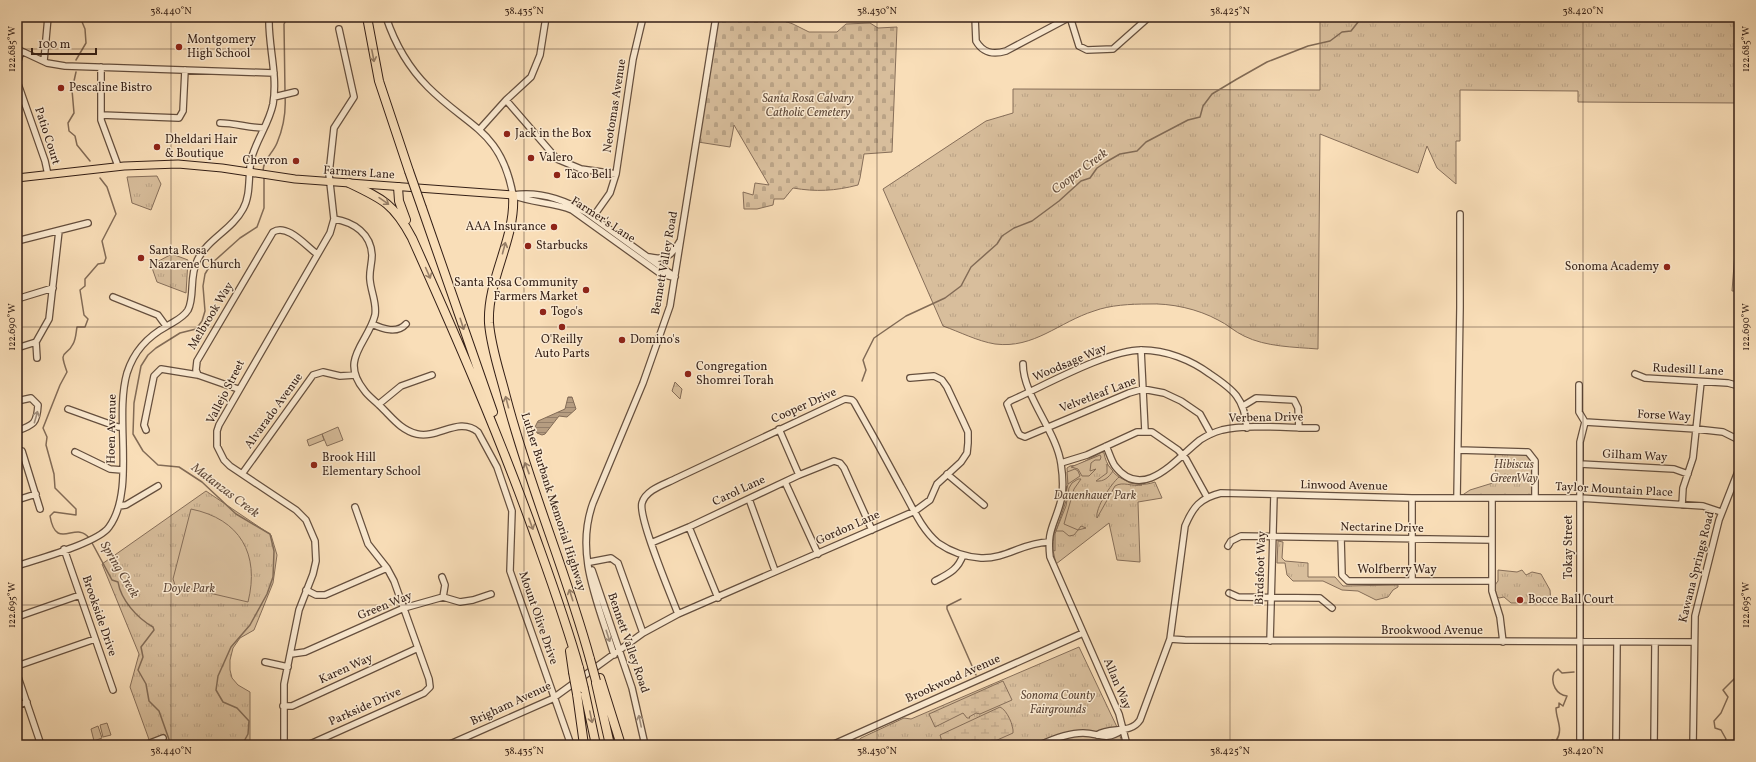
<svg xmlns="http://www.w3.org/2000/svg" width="1756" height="762" font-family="Vollkorn,serif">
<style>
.grass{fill:url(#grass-tufts);stroke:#866e59}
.wetland{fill:url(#wetland-marsh);stroke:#866e59}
.cemetery{fill:url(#cemetery-stones);stroke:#866e59}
.garden{fill:#d8be9c;stroke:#866e59}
.water{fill:url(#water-rules);stroke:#826b56}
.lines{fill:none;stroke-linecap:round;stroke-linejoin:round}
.stream{stroke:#826b56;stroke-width:1.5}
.minor-casing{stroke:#654f3e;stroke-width:8}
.major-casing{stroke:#341f16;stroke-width:9}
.highway-casing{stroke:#341f16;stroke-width:10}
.minor{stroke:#fbead1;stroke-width:5.5}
.major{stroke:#f9deb8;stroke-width:7}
.highway{stroke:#f9deb8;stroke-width:8}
.highway-bridge-casing{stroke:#341f16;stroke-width:10;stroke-linecap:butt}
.highway-bridge{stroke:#f9deb8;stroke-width:8}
.oneway{stroke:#967e67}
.oneway2{stroke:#a18f7d}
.ticks{fill:none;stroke:#341f16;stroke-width:1;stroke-opacity:0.45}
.poi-dot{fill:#8f2418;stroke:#fbead1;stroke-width:1.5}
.labels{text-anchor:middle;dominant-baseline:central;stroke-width:3;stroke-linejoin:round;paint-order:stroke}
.poi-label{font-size:12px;fill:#341f16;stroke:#fbead1;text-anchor:start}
.park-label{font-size:12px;font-style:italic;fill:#5d4738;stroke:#fbead1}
.street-label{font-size:12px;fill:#341f16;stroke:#fbead1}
.water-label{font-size:13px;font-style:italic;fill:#624b3b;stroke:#fbead1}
.neatline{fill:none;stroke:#341f16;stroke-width:1.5}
.ticks-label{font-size:10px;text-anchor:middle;fill:#341f16}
</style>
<defs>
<pattern id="grass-tufts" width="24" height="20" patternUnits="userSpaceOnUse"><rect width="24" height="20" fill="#d8be9c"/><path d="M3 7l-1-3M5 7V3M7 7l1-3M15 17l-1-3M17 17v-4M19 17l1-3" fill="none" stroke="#baa386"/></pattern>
<pattern id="wetland-marsh" width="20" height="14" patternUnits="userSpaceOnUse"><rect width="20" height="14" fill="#d8be9c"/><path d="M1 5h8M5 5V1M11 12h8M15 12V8" fill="none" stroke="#baa386"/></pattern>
<pattern id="cemetery-stones" width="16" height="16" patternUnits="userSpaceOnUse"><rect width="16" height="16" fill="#d8be9c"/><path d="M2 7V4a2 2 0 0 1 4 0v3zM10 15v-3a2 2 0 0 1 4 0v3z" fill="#baa386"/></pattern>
<pattern id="water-rules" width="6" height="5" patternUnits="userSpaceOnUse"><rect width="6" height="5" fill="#b69d81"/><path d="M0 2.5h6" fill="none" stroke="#957f69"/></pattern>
</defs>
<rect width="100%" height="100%" fill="#f9deb8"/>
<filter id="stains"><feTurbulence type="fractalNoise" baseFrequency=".005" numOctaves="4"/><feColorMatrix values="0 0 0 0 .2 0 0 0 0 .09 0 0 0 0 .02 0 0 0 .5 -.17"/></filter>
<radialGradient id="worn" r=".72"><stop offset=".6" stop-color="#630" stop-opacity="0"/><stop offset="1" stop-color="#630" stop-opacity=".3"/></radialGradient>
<path class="grass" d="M1320,17H1739V103L1578,102V91L1460,90V141H1456V184L1437,168L1427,146L1418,173L1320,134L1318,349C1294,347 1266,347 1244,336C1235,332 1227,324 1218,320C1198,309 1171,303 1148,304C1131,304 1110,305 1094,311C1059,322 1034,349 995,344C977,341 960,332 943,326L883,189L986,121L1013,113V89L1320,90Z
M157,176L161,184L151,210L132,203L127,177Z
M172,254L188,260L186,293L157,282L151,265Z
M675,382L682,389L680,399L672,391Z
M1102,452L1104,453C1108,477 1133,490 1155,482L1162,498L1138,502L1140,562L1117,560L1109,523L1056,564L1053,550V535L1068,484L1067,468L1070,466L1078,465Z
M1495,453L1527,454L1532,459L1533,496H1461L1470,490L1496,482Z
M206,491L271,535L277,555L273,583L254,630L240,638L233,648L230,660V670L232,678L238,685L250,692V745H151L130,687L139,654L102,564Z
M1278,541L1283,542L1282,558L1285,561L1308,563V577H1335L1343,586L1398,585V587L1393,590L1388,597L1376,600L1358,591L1342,590L1323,581H1293L1287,575L1285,563H1277Z
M1498,570L1517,572L1522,570L1526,575L1532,572L1541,574L1550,590L1551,603H1511L1504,597L1499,598L1496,596L1495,585L1498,581Z
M1079,647L1117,727L1123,745H853L861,738L904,718L911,719Z"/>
<path class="wetland" d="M1003,681L1012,700L980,714L976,713L969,717L970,718H967L963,713L935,727L929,714Z
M1000,707C1007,710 1014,726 1013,733L986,745H943L940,735Z"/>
<path class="cemetery" d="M733,17H773L793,24L809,32H837L846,24L870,23L878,28L897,27L892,152L864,154L860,178L858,185C835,191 816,192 793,188L784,199H774L773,205L757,209H744L743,192L753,195L755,183L769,185L734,125L730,147L698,142L718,19L732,21Z"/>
<path class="garden" d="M1737,226H1739V291H1732Z
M338,427L343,440L327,446L322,434Z
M322,434L324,440L309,446L307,440Z
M1100,455L1101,457L1100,460H1095L1091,463L1090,471L1096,469L1089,476H1082L1078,469L1071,467Z
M1107,464L1113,471C1109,477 1104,482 1096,481L1107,473Z
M1075,469L1078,471L1080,476L1068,484L1067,472Z
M1119,477L1130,483L1142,485C1132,487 1123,481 1115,486L1097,518C1095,508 1111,484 1119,477Z
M1078,479H1081L1074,489L1064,524L1078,530L1081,526L1086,528L1078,530L1074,535L1069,536L1063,531H1056L1066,506L1069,488L1072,483Z
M1067,486L1066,501L1055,534V551L1053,550C1052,527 1064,508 1067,486Z
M191,509C240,519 260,554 248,602L175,585L173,579Z
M107,723L111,735L103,737L100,725Z
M98,726L102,738L94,741L91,729Z"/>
<path class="water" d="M568,397H572L576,409L567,417L559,416L545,434L542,435L537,433L535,427L538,421L565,409Z"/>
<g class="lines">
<path class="stream" d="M76,60L86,43L85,29L80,17
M76,72L72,90L74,113L68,123L69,131L75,136L77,145L90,161
M285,92L284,24L288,17
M263,171C263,160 273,153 277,143C283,129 286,111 285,96
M862,381L866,370L863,360L874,338L906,316L945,298L961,286L971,267L997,244L1002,236L1014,228L1032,221L1059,201L1081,181L1090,178L1097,168L1106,162L1120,154L1137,151L1146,142L1188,120L1200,117L1203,106L1212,94L1237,79L1267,62L1308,46L1330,41L1342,32L1351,31L1362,17H1369
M89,538C76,520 56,552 50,516L54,512L76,515V509L55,488L54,474L46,445L47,437L43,428L60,385L67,372C58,347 66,359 73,344C76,339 76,332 77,327H85L88,319L84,315L80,290L85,286V279L98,264L104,263L106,258L102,241L116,214L107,187L100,178
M91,541L112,580L118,582C121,600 137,618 153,627L154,630L141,647L143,657L138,670L146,684L149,701L159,711L171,745
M961,599L947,606V609L976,675
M242,745L248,734L249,721L237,708L223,702L216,690L218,676L231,647L250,625L267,594L273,577L274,551L270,534L236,514L202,482L179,467L158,465L143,451L133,434L134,403L141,366L148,355L156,348L180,333L196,329L202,321L205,311L203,286L205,274L211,264L240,238L257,227L264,208V177
M1555,745L1552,742V740L1556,741C1564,729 1556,720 1556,708L1559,707V703L1563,706L1567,696C1557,695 1550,684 1554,673C1555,671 1557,671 1558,669L1562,673L1574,672
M1723,745L1726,739L1721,730L1715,728L1714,721L1721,713L1728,697L1723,690L1737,676L1739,651"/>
<defs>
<path id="minor" d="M386,17C395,44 408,67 428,87C469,128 501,130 513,195
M975,17L976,41C983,53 993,55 1006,51L1070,17
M1070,17L1079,46L1087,50L1113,49L1149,17
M17,49L47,63L65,66L274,73
M44,61L48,17
M17,64L21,51
M101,67V120L118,166
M17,81L45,161L48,175
M274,97L295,92
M506,100L557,159L581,169L616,174
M101,115L179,118L183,111L185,70
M220,123C236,123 248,128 264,128
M480,129L506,100L531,77L540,55L546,17
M513,195C538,191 565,200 587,213L675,277
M513,195C530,203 553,202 572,210L661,274L673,277
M593,217L610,193L616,174L633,59L643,17
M334,219C354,222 371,234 372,255C372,264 369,271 370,280C371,292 377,303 375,315C368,343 339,359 364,390C368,396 374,400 379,405C391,416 400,430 417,434C438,439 459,416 478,432L497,467L512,511L510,571L571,745
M17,241L88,223
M649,257C666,261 672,255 680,241
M113,297L158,315L166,326
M17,299L53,288
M372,324C383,329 397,334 406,324
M17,348L36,342
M1141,350L1145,431
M37,358L36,342L49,319L59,231
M1023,364C1023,396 1057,432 1061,464C1063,477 1064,491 1060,504C1053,528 1047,531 1050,557L1119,714L1127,745
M1635,374L1645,378L1728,383L1739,386
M198,375L196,370L197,361L273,232C287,223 306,246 317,254
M1579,385V412L1585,422
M17,401L31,398L38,405C37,423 34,425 17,431
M379,404L401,386L432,375
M1243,406L1256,398L1294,400L1298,408L1299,428
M68,409L118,427H122
M1585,422L1696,429L1723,432L1739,440
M779,429L799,475
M146,430L144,425L154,376L161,369L198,375L238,389
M1211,434L1200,414L1181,401L1164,393L1143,389L1129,393L1025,437L1020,435L1018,432L1007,404L1010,401C1044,386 1107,350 1142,350C1166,350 1191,360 1210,374C1234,390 1244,398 1247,428
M1106,446C1109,452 1111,460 1115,466C1143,503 1177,458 1200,440C1206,436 1215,432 1222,430C1246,424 1290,428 1316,428
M1458,450L1528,452L1535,461V498
M22,451L40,509
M75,452L110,469L122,470
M1061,463L1087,455L1137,432H1152L1178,450L1186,459L1207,497
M1580,464L1674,469L1688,474
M242,474L313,375L323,372L340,376L355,375
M947,474L984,505
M785,482L818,554
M1412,498V581
M1457,498L1460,308V214
M1492,498V591L1500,617L1503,642
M749,499L774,568
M17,500L36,494
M1682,505L1683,488L1693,458L1701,382
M119,506L126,505L158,486
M689,527L718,598
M1341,538L1342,575L1348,581H1492
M651,543L689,527L799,475L834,461L840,463L844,468L872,530
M1228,546L1231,541L1241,536L1492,540
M64,549L113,690
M590,562L611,558L618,563L643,633
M17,566C37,559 98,543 109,527C136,490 114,418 127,373C134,351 147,337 167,326C175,321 183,318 188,310C195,297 189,277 197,261C207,239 232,230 243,209C251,195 248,176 251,160C256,140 269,124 273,104C278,74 268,46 269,17
M592,570L632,688L645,745
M442,577L445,585L443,597
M935,581C948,574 958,570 963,555
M306,590L316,595H325L387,568
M1229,593L1238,597L1320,598L1332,608
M678,614C671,595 638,518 642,503C646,489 666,484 677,478L845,399L852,400L854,402C870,430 886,459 901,487C912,506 921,529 938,543C951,552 966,557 981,558C1006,559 1022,543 1048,542
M17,617L80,595
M1170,639L1185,640L1693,642
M1270,641L1274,495
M291,654L305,652L404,608L443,597L460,602L473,600L491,594
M614,655C599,605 574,555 593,503L643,383L670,306L716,17
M265,662L288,667
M17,666L95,639
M17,674L41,745
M17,705L27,702
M283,706H292L418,648
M1097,735C1111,726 1130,735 1140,720L1170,639L1185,526C1193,507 1200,498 1221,493L1412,498H1580L1703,506L1721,512
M145,745L163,738
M284,745V684L299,610L313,574L316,561L315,541L306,520L296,510L230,466L224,460L217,446V431L219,425L330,233L334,219L329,174L334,128L354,97L339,29
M308,745L424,693L430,687L429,679L394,581L387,568L368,544L355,507
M448,745L552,699L643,633L678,614L915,511L930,500L937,484L961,462L967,453L968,443V432L963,421L947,387L942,380L934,376L910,378
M832,745L1083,633
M1040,745C1053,739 1068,733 1083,733C1100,733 1105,742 1122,730
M1580,745V442L1585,422
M1616,745L1617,643
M1654,745L1655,643
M1693,745L1695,616L1719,520L1739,469"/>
<path id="major" d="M17,178L124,166L178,164L222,168L295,179L513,195"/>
<path id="highway" d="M367,17L379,81L409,171
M349,183C383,199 394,204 412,238C455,334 497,430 533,530C549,575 566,621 579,668
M398,187L399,201L406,220
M513,195C516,239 487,279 489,323C491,348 500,373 506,397C529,486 566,571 590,659
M422,208L493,412
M570,651L573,672
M600,678L621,745
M596,683L610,745
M584,689L596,745
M577,694L584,745"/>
</defs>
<use href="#minor" class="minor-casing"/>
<use href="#major" class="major-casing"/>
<use href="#highway" class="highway-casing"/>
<use href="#minor" class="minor"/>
<use href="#major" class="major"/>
<use href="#highway" class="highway"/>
<defs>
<path id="highway-bridge" d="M409,171L422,208
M590,659L596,681
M579,668L584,689
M573,672L577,694"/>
</defs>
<use href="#highway-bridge" class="highway-bridge-casing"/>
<use href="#highway-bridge" class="highway-bridge"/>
</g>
<defs><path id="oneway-shaft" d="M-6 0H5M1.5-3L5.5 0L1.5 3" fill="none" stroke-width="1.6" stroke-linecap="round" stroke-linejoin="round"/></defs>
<g class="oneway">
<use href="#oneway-shaft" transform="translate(373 56) rotate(79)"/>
<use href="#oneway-shaft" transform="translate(384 201) rotate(35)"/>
<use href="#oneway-shaft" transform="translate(504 248) rotate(-75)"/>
<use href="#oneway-shaft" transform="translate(428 273) rotate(66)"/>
<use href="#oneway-shaft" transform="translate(462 324) rotate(72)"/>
<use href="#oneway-shaft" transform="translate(507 402) rotate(-105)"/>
<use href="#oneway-shaft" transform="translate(527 468) rotate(-110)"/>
<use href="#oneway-shaft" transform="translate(531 524) rotate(70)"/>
<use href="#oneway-shaft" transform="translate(571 595) rotate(-108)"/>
<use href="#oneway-shaft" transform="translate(591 717) rotate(78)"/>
</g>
<g class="oneway2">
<use href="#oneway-shaft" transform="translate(36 417) rotate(-74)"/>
<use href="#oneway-shaft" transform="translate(608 636) rotate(72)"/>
<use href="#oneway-shaft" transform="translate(640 721) rotate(-102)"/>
</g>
<path class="ticks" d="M171,17V745M524,17V745M877,17V745M1230,17V745M1583,17V745M17,49H1739M17,327H1739M17,605H1739"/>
<g class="poi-dot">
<circle cx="179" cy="47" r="4"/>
<circle cx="61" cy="88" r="4"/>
<circle cx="507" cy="134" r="4"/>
<circle cx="157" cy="147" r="4"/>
<circle cx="531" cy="158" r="4"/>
<circle cx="296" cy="161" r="4"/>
<circle cx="557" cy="175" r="4"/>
<circle cx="554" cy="227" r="4"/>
<circle cx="528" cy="246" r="4"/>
<circle cx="141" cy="258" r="4"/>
<circle cx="1667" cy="267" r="4"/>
<circle cx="586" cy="290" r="4"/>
<circle cx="543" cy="312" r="4"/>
<circle cx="562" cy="327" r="4"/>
<circle cx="622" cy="340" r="4"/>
<circle cx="688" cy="374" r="4"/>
<circle cx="314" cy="465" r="4"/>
<circle cx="1520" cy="600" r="4"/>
</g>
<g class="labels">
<g class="poi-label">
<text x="187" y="40">Montgomery<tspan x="187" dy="14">High School</tspan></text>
<text x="69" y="88">Pescaline Bistro</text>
<text x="515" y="134">Jack in the Box</text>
<text x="165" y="140">Dheldari Hair<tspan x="165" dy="14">&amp; Boutique</tspan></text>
<text x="539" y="158">Valero</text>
<text x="288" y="161" text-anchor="end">Chevron</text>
<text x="565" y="175">Taco Bell</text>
<text x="546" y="227" text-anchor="end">AAA Insurance</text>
<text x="536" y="246">Starbucks</text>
<text x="149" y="251">Santa Rosa<tspan x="149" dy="14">Nazarene Church</tspan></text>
<text x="1659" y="267" text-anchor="end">Sonoma Academy</text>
<text x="578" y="283" text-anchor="end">Santa Rosa Community<tspan x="578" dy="14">Farmers Market</tspan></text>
<text x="551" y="312">Togo's</text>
<text x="562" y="340" text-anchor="middle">O'Reilly<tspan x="562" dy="14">Auto Parts</tspan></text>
<text x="630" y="340">Domino's</text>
<text x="696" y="367">Congregation<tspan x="696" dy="14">Shomrei Torah</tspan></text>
<text x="322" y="458">Brook Hill<tspan x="322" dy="14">Elementary School</tspan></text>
<text x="1528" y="600">Bocce Ball Court</text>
</g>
<g class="park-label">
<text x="808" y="99">Santa Rosa Calvary<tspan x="808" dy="14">Catholic Cemetery</tspan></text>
<text x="1514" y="465">Hibiscus<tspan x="1514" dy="14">GreenWay</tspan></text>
<text x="1095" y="496">Dauenhauer Park</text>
<text x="189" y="589">Doyle Park</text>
<text x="1058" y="696">Sonoma County<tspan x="1058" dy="14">Fairgrounds</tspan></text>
</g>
<g class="street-label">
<text transform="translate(615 106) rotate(-81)">Neotomas Avenue</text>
<text transform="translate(47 136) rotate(72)">Patio Court</text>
<text transform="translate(359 173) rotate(4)">Farmers Lane</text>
<text transform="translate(603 220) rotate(33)">Farmer's Lane</text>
<text transform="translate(665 263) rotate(-80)">Bennett Valley Road</text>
<text transform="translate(211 316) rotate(-59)">Melbrook Way</text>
<text transform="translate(1070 363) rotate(-23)">Woodsage Way</text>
<text transform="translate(1688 370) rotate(3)">Rudesill Lane</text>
<text transform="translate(226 392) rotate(-63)">Vallejo Street</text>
<text transform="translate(1098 395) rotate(-21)">Velvetleaf Lane</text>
<text transform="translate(804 406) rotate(-24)">Cooper Drive</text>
<text transform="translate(274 411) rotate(-54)">Alvarado Avenue</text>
<text transform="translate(1664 416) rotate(3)">Forse Way</text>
<text transform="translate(1266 418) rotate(-1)">Verbena Drive</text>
<text transform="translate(112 429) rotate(-89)">Hoen Avenue</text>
<text transform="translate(1635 456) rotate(3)">Gilham Way</text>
<text transform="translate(1344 486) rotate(1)">Linwood Avenue</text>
<text transform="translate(1614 490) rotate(3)">Taylor Mountain Place</text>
<text transform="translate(739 491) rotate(-25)">Carol Lane</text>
<text transform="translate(553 502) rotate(72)">Luther Burbank Memorial Highway</text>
<text transform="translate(848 528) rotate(-24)">Gordon Lane</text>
<text transform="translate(1382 528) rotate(1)">Nectarine Drive</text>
<text transform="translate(1569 547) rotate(-90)">Tokay Street</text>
<text transform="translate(1697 567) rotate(-76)">Kawana Springs Road</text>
<text transform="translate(1261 568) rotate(-88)">Birdsfoot Way</text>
<text x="1397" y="570">Wolfberry Way</text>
<text transform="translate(385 606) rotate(-22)">Green Way</text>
<text transform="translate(99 616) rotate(71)">Brookside Drive</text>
<text transform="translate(538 618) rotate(71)">Mount Olive Drive</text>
<text x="1432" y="631">Brookwood Avenue</text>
<text transform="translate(628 643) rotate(71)">Bennett Valley Road</text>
<text transform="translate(346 669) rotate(-24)">Karen Way</text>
<text transform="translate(953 679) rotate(-24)">Brookwood Avenue</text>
<text transform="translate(1117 684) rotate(67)">Allan Way</text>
<text transform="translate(511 704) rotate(-25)">Brigham Avenue</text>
<text transform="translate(365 707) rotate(-24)">Parkside Drive</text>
</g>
<g class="water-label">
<text transform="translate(1080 172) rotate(-37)">Cooper Creek</text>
<text transform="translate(225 491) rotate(37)">Matanzas Creek</text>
<text transform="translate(119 570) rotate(59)">Spring Creek</text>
</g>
</g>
<rect width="1756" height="762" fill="none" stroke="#f9deb8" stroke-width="44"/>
<path d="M32 48v6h64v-6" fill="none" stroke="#341f16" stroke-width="2"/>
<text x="38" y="48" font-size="12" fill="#341f16" stroke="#fbead1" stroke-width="3" paint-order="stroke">100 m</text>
<rect x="22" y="22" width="1712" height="718" class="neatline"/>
<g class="ticks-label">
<text x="171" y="14">38.440°N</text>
<text x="524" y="14">38.435°N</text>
<text x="877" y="14">38.430°N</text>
<text x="1230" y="14">38.425°N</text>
<text x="1583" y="14">38.420°N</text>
<text transform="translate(1745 49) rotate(-90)" y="4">122.685°W</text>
<text transform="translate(11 49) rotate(-90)" y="4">122.685°W</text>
<text transform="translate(1745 327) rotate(-90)" y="4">122.690°W</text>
<text transform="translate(11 327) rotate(-90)" y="4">122.690°W</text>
<text transform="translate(1745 605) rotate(-90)" y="4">122.695°W</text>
<text transform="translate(11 605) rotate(-90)" y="4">122.695°W</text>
<text x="171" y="754">38.440°N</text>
<text x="524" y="754">38.435°N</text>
<text x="877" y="754">38.430°N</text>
<text x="1230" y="754">38.425°N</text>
<text x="1583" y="754">38.420°N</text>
</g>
<rect width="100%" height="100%" filter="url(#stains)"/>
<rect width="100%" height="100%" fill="url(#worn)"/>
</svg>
